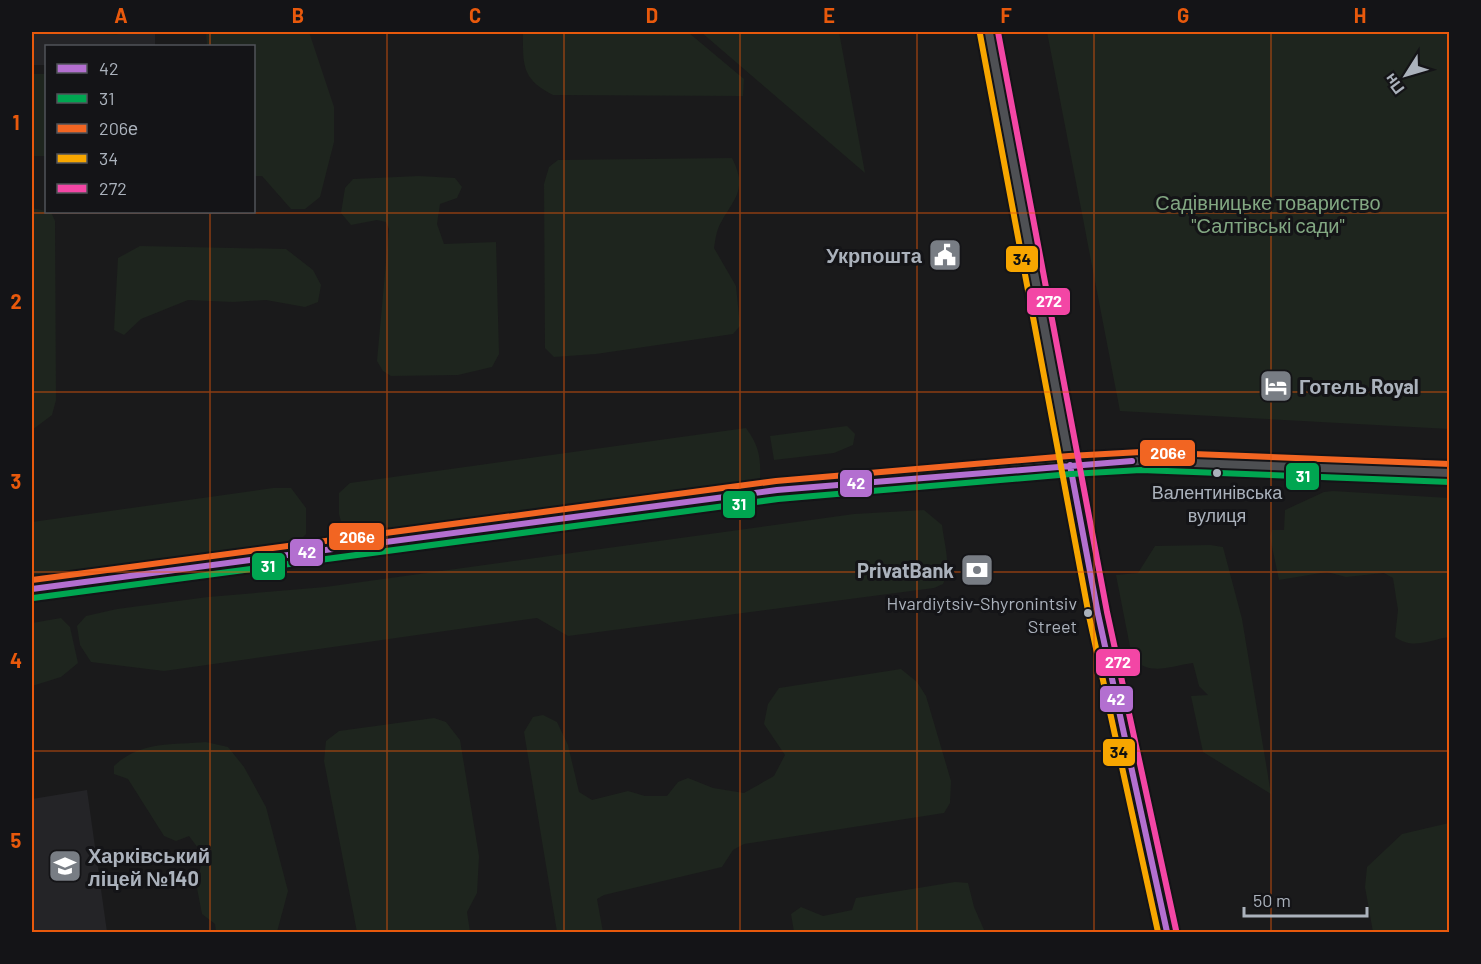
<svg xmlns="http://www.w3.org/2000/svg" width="1481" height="964" font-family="Barlow,sans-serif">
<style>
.built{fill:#242427}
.green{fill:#1e251e}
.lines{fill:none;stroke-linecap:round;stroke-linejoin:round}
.tertiary{stroke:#4e5054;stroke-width:22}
.secondary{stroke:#4d4f52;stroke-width:26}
.bus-1-casing{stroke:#141417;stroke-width:10}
.bus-2-casing{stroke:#141417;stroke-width:10}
.bus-3-casing{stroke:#141417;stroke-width:10}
.bus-4-casing{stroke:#141417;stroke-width:10}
.bus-5-casing{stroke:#141417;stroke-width:10}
.bus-1{stroke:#b36fd0;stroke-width:6}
.bus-2{stroke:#00a651;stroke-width:6}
.bus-3{stroke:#f26522;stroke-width:6}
.bus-4{stroke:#f7a600;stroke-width:6}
.bus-5{stroke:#f346a5;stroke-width:6}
.grid{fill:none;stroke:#e8590c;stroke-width:1.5;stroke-opacity:0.55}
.bus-dot{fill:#abb2bc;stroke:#141417;stroke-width:2}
.labels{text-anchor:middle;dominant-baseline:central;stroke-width:6;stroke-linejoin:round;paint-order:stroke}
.bus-label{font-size:18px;fill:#abb2bc;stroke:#141417}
.park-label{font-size:20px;fill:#82a782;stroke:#141417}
.poi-label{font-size:20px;font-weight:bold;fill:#abb2bc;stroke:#141417;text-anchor:end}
.line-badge{stroke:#141417;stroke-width:2}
.badge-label{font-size:16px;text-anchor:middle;font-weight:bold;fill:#fff}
.pale-badge-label{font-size:16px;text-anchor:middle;font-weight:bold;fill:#111}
.neatline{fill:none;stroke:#e8590c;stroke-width:2}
.grid-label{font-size:20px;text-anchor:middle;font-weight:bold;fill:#e8590c}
</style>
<rect width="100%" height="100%" fill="#1a1a1b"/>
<path class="built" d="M32,32H155V46H46V65H32Z
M87,790L107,932H32V799Z"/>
<path class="green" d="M32,32H126L116,35Z
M206,32H309L334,107V142L320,197L305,209H291L262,176H254V46H207Z
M523,32L689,33L744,79L743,96L553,95C521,79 523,64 523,32Z
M701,32H839L865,173Z
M1047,32H1449V429L1120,411Z
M32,74H46V156H32Z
M732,158C750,193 730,201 718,229C716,234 715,242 714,248L736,286L740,326L733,334L596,354L554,357L545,348L544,184L549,167L558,160Z
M419,176L455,178L462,187L457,198L440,204L437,224L444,244L496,242L499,354L492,367L458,375L391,376L383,371L377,361L389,229L386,222L377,220L351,225L341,213L345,188L353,179Z
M32,208L51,212L55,221L56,400L52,415L32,430Z
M140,246L286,249L313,270L321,285L318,302L305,307L266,300L233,302L188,300L141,319L124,335L114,330L118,258Z
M847,426L855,434L853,445L834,453L774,460L770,436Z
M746,428C759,446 761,457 760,479L751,488L357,538L344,533L339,514V493L350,483Z
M273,488H291L306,508V534L300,540L283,548L32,585V522Z
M1333,491L1449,498V637C1429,640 1413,650 1395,637L1398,610L1393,578L1384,573L1346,577L1327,572L1279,580L1270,537L1272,530H1284L1285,510L1324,492Z
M924,510L942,525C944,543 952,567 943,584L934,588L568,636L537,618L164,671L91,662L80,645L77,626L86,616L117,609L208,597L325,587L854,514Z
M1210,545L1223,547L1242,619L1271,794L1203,752L1191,696L1208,695L1199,686L1193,663C1170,666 1149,677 1132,657L1116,575L1138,573L1155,546Z
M61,618L70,627L78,663L61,677L32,686V623Z
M901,669L917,682L926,696L951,781L950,803L944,813L744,844L733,850L722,867L604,895L597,899L603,932H557L524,732L533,717L543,715L557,722L568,745L579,792L592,800L628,791L645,796H667L678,782L688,778L713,788L744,793L774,776L785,755L764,724L768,704L779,688Z
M434,718L446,722L460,740L479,856L477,893L467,912L470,932H357L324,761L326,741L339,731Z
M206,742L228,747L244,767L266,807L288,891L277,932H216L215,924L202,914L196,883L204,856L189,836L176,841L164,836L128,779L114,774V766C140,741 172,745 206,742Z
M1449,823V932H1373L1365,887L1367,867L1402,834Z
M955,882L968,883L974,907L985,932H794L791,914L801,907L823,916L852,910L856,898Z"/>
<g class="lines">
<path class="tertiary" d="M989,32L1098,614L1167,932"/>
<path class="secondary" d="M32,589L777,490L1070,465L1141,461L1450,473"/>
<defs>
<path id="bus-1" d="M1070,465L1098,614L1167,932
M32,589L777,490L1132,461"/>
<path id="bus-2" d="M33,598L778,499L1071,474L1141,470L1450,482"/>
<path id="bus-3" d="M32,580L776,481L1069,456L1141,452L1450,464"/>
<path id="bus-4" d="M980,34L1089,616L1158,932"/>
<path id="bus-5" d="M998,32L1107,612L1176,930"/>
</defs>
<use href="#bus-1" class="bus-1-casing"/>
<use href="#bus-2" class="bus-2-casing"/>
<use href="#bus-3" class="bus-3-casing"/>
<use href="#bus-4" class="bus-4-casing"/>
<use href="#bus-5" class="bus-5-casing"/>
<use href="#bus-1" class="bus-1"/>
<use href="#bus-2" class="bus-2"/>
<use href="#bus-3" class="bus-3"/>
<use href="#bus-4" class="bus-4"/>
<use href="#bus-5" class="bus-5"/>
</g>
<path class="grid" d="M210,32V46M387,32V932M564,32V932M740,32V932M917,32V932M1094,32V932M1271,32V932M210,212V932M32,213H1450M32,392H1450M32,572H1450M32,751H1450"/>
<defs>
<symbol id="civic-square" viewBox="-11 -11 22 22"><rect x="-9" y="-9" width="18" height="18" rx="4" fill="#787d84" stroke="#141417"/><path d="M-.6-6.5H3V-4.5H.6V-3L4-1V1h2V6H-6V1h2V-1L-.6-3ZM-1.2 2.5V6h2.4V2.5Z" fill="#fff"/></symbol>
<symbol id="hotel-square" viewBox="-11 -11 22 22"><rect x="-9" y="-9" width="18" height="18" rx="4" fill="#787d84" stroke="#141417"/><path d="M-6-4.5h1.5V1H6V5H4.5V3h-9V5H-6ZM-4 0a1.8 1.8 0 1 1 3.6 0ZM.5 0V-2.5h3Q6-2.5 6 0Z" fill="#fff"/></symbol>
<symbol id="bank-square" viewBox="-11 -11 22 22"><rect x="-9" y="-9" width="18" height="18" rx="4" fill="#787d84" stroke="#141417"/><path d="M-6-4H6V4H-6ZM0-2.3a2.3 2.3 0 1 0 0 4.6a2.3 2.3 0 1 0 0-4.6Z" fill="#fff"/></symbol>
<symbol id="school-square" viewBox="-11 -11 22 22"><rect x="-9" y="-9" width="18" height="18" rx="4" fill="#787d84" stroke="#141417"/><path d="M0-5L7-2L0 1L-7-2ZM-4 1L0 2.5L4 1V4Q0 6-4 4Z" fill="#fff"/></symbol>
</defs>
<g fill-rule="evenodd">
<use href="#civic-square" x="926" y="236" width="38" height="38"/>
<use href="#hotel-square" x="1257" y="367" width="38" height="38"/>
<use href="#bank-square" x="958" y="551" width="38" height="38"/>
<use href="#school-square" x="46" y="847" width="38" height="38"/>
</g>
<g class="bus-dot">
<circle cx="1217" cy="473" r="5"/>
<circle cx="1088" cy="613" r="5"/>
</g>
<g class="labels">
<g class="bus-label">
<text x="1217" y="492">Валентинівська<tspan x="1217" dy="23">вулиця</tspan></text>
<text x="1077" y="603" text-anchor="end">Hvardiytsiv-Shyronintsiv<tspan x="1077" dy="23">Street</tspan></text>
</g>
<g class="park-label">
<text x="1268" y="202">Садівницьке товариство<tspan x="1268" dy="23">"Салтівські сади"</tspan></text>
</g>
<g class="poi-label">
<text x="922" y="255">Укрпошта</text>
<text x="1299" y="386" text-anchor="start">Готель Royal</text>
<text x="954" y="570">PrivatBank</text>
<text x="88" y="855" text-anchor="start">Харківський<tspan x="88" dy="23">ліцей №140</tspan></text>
</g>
</g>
<g class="line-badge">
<rect x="1005" y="245" width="34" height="28" rx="6" fill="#f7a600"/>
<rect x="1026" y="287" width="45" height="29" rx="6" fill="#f346a5"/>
<rect x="1139" y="439" width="57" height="28" rx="6" fill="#f26522"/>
<rect x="1285" y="462" width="35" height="29" rx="6" fill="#00a651"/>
<rect x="839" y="469" width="34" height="29" rx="6" fill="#b36fd0"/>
<rect x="722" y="490" width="34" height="29" rx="6" fill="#00a651"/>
<rect x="328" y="522" width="57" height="29" rx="6" fill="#f26522"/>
<rect x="289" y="538" width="35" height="29" rx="6" fill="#b36fd0"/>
<rect x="251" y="552" width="35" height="29" rx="6" fill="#00a651"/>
<rect x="1095" y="648" width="46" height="29" rx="6" fill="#f346a5"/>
<rect x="1099" y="685" width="35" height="28" rx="6" fill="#b36fd0"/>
<rect x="1102" y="738" width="34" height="29" rx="6" fill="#f7a600"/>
</g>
<g class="badge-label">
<text x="1049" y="307">272</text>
<text x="1168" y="459">206е</text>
<text x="1303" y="482">31</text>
<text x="856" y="489">42</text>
<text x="739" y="510">31</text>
<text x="357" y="543">206е</text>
<text x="307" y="558">42</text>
<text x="268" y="572">31</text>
<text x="1118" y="668">272</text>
<text x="1116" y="705">42</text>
</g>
<g class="pale-badge-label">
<text x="1022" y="265">34</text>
<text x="1119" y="758">34</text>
</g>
<rect width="1481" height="964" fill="none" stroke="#141417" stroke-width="66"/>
<rect x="45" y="45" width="210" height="168" fill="#141417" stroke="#505359" stroke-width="1.5"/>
<rect x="57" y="64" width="30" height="9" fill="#b36fd0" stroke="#505359" stroke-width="1.5"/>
<text x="99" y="75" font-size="18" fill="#abb2bc">42</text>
<rect x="57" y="94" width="30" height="9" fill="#00a651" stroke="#505359" stroke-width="1.5"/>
<text x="99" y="105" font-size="18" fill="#abb2bc">31</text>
<rect x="57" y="124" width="30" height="9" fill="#f26522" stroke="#505359" stroke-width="1.5"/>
<text x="99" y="135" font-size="18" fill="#abb2bc">206е</text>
<rect x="57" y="154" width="30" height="9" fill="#f7a600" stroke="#505359" stroke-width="1.5"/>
<text x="99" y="165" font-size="18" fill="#abb2bc">34</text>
<rect x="57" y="184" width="30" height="9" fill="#f346a5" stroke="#505359" stroke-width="1.5"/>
<text x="99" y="195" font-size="18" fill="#abb2bc">272</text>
<g transform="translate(1406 75) rotate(233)" stroke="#141417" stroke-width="4.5" paint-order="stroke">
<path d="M0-4.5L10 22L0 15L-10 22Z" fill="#abb2bc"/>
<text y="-9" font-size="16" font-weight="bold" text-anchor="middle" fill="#abb2bc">Пн</text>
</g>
<path d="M1244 907v9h123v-9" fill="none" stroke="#abb2bc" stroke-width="3"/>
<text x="1253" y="907" font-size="18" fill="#abb2bc" stroke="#141417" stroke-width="4.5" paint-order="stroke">50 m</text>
<rect x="33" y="33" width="1415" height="898" class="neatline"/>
<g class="grid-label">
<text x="121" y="23">A</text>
<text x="298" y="23">B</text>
<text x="475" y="23">C</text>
<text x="652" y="23">D</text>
<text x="829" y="23">E</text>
<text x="1006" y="23">F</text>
<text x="1183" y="23">G</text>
<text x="1360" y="23">H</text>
<text x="16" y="130">1</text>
<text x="16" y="309">2</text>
<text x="16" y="489">3</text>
<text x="16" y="668">4</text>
<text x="16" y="848">5</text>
</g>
</svg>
